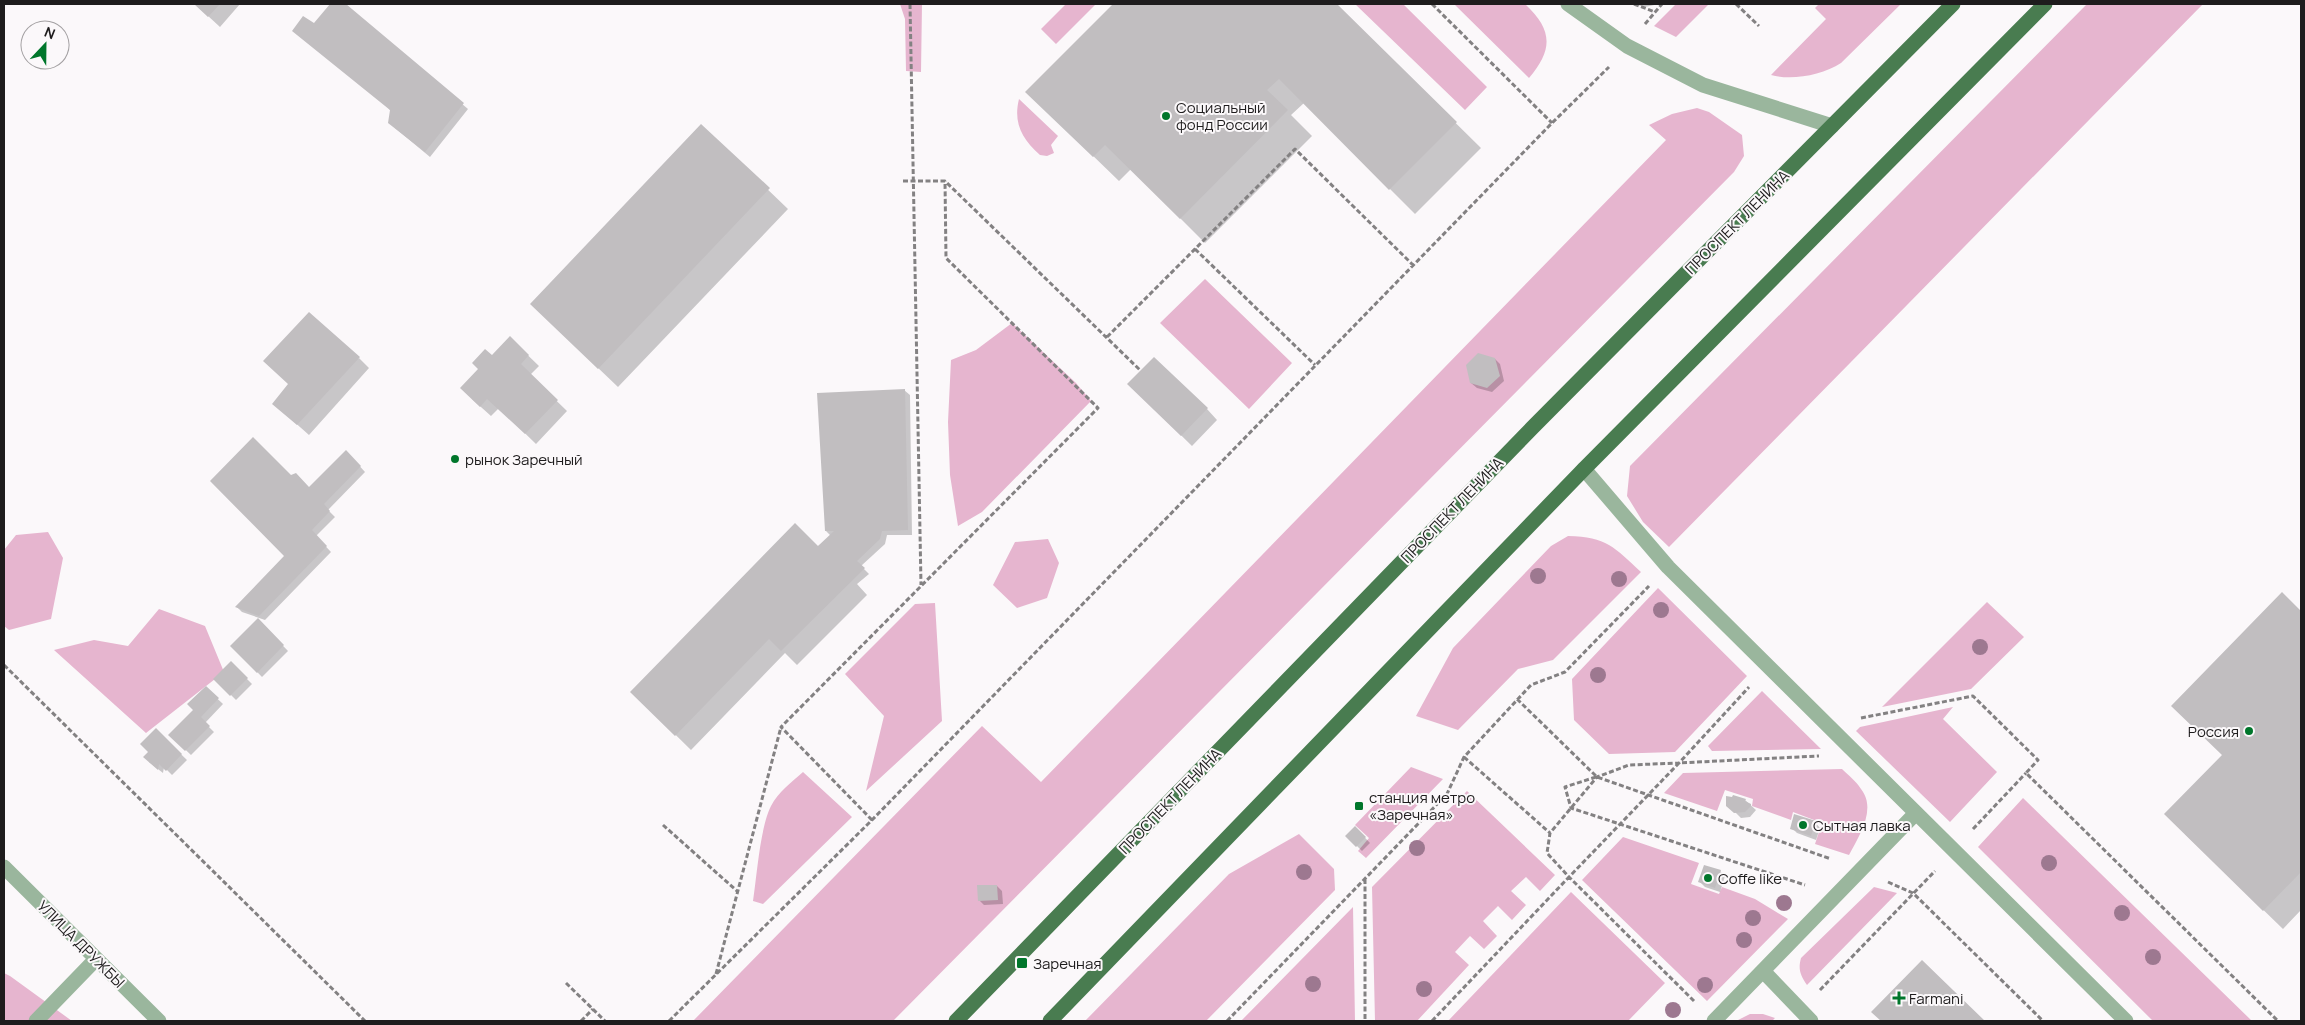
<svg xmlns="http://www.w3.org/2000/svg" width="2305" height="1025" font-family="Manrope,sans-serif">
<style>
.green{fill:#e6b5cf}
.shadow{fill:#0003}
.building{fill:#c1bec0}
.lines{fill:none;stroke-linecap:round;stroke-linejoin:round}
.path{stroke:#838182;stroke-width:3;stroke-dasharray:5 2.5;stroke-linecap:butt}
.minor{stroke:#9ab69d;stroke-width:15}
.major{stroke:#497c50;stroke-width:15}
.tree{fill:#9d7890}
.poi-dot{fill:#00762b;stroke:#fbf8fa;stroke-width:2}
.labels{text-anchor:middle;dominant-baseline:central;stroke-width:4;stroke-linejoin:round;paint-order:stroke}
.poi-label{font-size:15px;fill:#1e1c1d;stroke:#fbf8fa;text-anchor:start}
.street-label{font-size:15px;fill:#1e1c1d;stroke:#fbf8fa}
</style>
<rect width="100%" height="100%" fill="#fbf8fa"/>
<path class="green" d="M900,4H922L921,72L906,71L905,19Z
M1066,4H1096L1056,44L1041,29Z
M1355,4H1403L1487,87L1465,110Z
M1454,4H1525C1552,29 1554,49 1529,78Z
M1676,4H1709L1676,37L1654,26Z
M1819,4H1901L1841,63C1822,75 1792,81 1771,75L1826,19L1815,8Z
M2087,4H2203L1669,547L1643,522L1627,496L1630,466Z
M1019,99L1058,136L1051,145L1054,153L1047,156L1040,155C1022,139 1013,123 1019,99Z
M1697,108L1709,112L1742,135L1744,156L1734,172L893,1021H693L982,726L1041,782L1666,140L1649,125L1672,114Z
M1205,279L1292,363L1249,409L1160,323Z
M1012,323L1076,383L1091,401L982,512L958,526L950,475L948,422L951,360L976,350Z
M48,532L63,558L51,619L9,630L4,626V550L16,535Z
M1568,536C1607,537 1614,547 1641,572L1553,660L1518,669L1458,730L1416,716L1453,648L1551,546Z
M1048,539L1059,563L1047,598L1017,608L993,585L1015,542Z
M1658,588L1747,676L1675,752L1609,754L1574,720L1572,679Z
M1987,602L2024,637L1971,689L1882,707Z
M935,603L942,721L866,791L884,716L845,674L915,604Z
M159,609L205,626L224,672L146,733L54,650L94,640L128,646Z
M1762,691L1821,749L1712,751L1708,746Z
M1953,707L1943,719L1997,772L1950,822L1856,731L1860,727Z
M1411,767L1443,779L1366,858L1358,851L1369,838L1355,825Z
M1842,769C1848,775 1856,781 1861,789C1877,809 1859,836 1849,855L1815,844L1822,823L1793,812L1791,820L1752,806L1753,799L1725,790L1717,811L1664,793L1683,773Z
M803,772L852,817L763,904L753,901C757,875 760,828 771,806C778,792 792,782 803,772Z
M1467,791L1555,875L1540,891L1526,877L1511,891L1526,905L1512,920L1498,906L1483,921L1497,936L1484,949L1470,936L1455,952L1469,965L1417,1021H1375L1372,887Z
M2023,798L2252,1021H2153L1978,847Z
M1299,834L1334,869L1335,890L1206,1021H1085L1229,874Z
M1623,837L1699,863L1691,884L1719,894L1722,887L1755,899L1788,919L1707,1001L1582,880Z
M1874,887L1897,893L1807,985C1800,975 1798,969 1801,958Z
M1571,892L1665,983L1628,1021H1448Z
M1353,907L1355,1021H1241Z
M4,973L10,976L72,1021H4Z
M1750,1014H1763L1775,1018L1772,1021H1736Z"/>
<path class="shadow" d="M195,4H240L220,27Z
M332,4H344L468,109L430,157L395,128L391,111L314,25Z
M1114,4H1335L1481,148L1415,214L1304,103L1291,115L1312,136L1205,243L1131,169L1119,181L1027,92Z
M1633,4H1659L1645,7Z
M701,125L788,209L618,387L551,323Z
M510,338L539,366L530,375L567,411L536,444L499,408L491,416L472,399L492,357Z
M359,358L369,368L309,435L274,404Z
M1495,359L1500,364L1504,381L1492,392L1477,388L1471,383Z
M904,390L910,395L912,535H887L885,544L861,566L869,574L857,584L867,595L797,665L785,653L691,750L632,692L831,536L826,531Z
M1139,394L1207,409L1217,420L1192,446Z
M346,451L365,472L328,510L335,517L316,536L331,552L265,620L242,612L237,607L286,556L291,476L309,488Z
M2282,594L2301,613V910L2283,929L2185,834L2223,756Z
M258,620L288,651L262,677L232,646Z
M231,663L252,684L236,700L215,679Z
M206,688L223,704L205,723L214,732L191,755L170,735L194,710Z
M156,730L187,760L172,775L164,767L163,773L149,762V752Z
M1745,800L1756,810L1750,817L1741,818L1728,805Z
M1815,822L1820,828L1816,840L1797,833L1792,828Z
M1355,827L1370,843L1362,851L1347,836Z
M1720,871L1725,876L1720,892L1705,887L1700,882Z
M997,886L1002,891L1003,904L984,905L979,900Z
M1922,962L1983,1021H1883L1873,1012Z"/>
<path class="building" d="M194,4H220L208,17Z
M330,4H346L464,103L425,152L388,123L390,110L292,31L303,16L314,23Z
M1113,4H1337L1457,122L1389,190L1279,79L1267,90L1288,110L1180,219L1105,145L1093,157L1025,92Z
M701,124L770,188L598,369L530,304Z
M309,312L360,357L297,425L272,404L288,384L263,361Z
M510,336L529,355L521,364L558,400L525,434L487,399L480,407L460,388L478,369L472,363L485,349L492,355Z
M1478,353L1495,358L1500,376L1487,388L1470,383L1466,365Z
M1154,357L1208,408L1181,436L1127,384Z
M905,389L908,530L882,531L880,539L857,561L865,568L781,651L769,639L675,736L630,692L795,523L818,546L834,531H825L817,393Z
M253,437L291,475L296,473L309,487L346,450L361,466L324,504L330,511L312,530L327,546L259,616L235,607L284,556L210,481Z
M2282,592L2301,611V872L2263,911L2164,814L2222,755L2171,706Z
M258,618L284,645L257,673L230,646Z
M231,661L248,678L230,696L213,679Z
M206,686L219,698L201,717L210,726L185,751L168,735L193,710L187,704Z
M156,728L182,754L166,771L159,764L158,770L143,757L148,752L140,744Z
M1733,795L1746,799L1745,801L1751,804V806L1745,812L1734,813L1726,806V796L1732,797Z
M1794,814L1816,821L1811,836L1790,829Z
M1355,826L1366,837L1356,847L1345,836Z
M1704,865L1721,870L1715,888L1698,882Z
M977,885H997L998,900L978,901Z
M1922,960L1985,1021H1881L1871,1012Z"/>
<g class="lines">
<path class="path" d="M910,4L921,585
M1432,4L1552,123
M1634,4L1655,12
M1736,4L1759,26
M1645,24L1662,4
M903,181H945L1141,371
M1195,249L1315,365
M1107,337L1295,149L1413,265
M4,665L365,1021
M1517,699L1597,777L1831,859
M1861,718L1973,696L2038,760L2026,773L2278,1021
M1464,757L1550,833
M1596,777L1565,787L1571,808L1805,885
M872,820L781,727L1098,408L946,258L945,181
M663,825L737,891
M1973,829L2026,773
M1365,879V1021
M1888,882L1913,893L2043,1021
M716,974L781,727
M566,983L605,1021
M1820,990L1935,871
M1694,1001L1569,877L1679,763L1819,756
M581,1021L593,1009
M669,1021L872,820L1552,123L1609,67
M1227,1021L1447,794L1464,757L1531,685L1565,672L1649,586
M1432,1021L1569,877L1547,853L1550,833L1597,777L1629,765L1679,763L1749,687"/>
<path class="minor" d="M1568,4L1627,46L1703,85L1832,126
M1584,469L1668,567L2126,1021
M4,867L159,1021
M1764,972L1811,1021
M36,1021L96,959
M1714,1021L1916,813"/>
<path class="major" d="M956,1021L1532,428L1953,4
M1050,1021L1584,469L2045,4"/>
</g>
<g class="tree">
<circle cx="1538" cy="576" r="8"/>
<circle cx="1619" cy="579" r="8"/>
<circle cx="1661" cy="610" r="8"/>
<circle cx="1980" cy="647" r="8"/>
<circle cx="1598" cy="675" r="8"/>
<circle cx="1417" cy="848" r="8"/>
<circle cx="2049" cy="863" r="8"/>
<circle cx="1304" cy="872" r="8"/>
<circle cx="1784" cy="903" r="8"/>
<circle cx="2122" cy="913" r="8"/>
<circle cx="1753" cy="918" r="8"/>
<circle cx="1744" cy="940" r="8"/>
<circle cx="2153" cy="957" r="8"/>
<circle cx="1313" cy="984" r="8"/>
<circle cx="1705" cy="985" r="8"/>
<circle cx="1424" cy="989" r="8"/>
<circle cx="1673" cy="1010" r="8"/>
</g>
<g class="poi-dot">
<circle cx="1166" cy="116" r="5"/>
<circle cx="455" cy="459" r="5"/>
<circle cx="2249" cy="731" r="5"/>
<rect x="1354" y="801" width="10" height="10" rx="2.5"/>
<circle cx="1803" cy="825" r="5"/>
<circle cx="1708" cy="878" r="5"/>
<rect x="1016" y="957" width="12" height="12" rx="2.5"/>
<path d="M1896.5 990.5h5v5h5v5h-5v5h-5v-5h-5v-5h5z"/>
</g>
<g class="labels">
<g class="poi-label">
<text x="1176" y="107">Социальный<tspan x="1176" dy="17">фонд России</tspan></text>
<text x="465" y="459">рынок Заречный</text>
<text x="2239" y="731" text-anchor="end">Россия</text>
<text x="1369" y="797">станция метро<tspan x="1369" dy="17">«Заречная»</tspan></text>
<text x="1813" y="825">Сытная лавка</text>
<text x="1718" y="878">Coffe like</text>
<text x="1033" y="963">Заречная</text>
<text x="1909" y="998">Farmani</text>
</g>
<g class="street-label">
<text transform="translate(1737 222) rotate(-45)">ПРОСПЕКТ ЛЕНИНА</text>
<text transform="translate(1452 510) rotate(-46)">ПРОСПЕКТ ЛЕНИНА</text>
<text transform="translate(1170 801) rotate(-46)">ПРОСПЕКТ ЛЕНИНА</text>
<text transform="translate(81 944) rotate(45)">УЛИЦА ДРУЖБЫ</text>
</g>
</g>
<rect width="2305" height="1025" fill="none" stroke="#1e1c1d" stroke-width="10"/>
<g transform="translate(45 45) rotate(22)"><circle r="24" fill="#fbf8fa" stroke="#a3a0a2"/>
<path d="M0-4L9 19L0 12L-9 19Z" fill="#00762b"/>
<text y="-8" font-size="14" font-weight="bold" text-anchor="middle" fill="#1e1c1d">N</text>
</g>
</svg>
